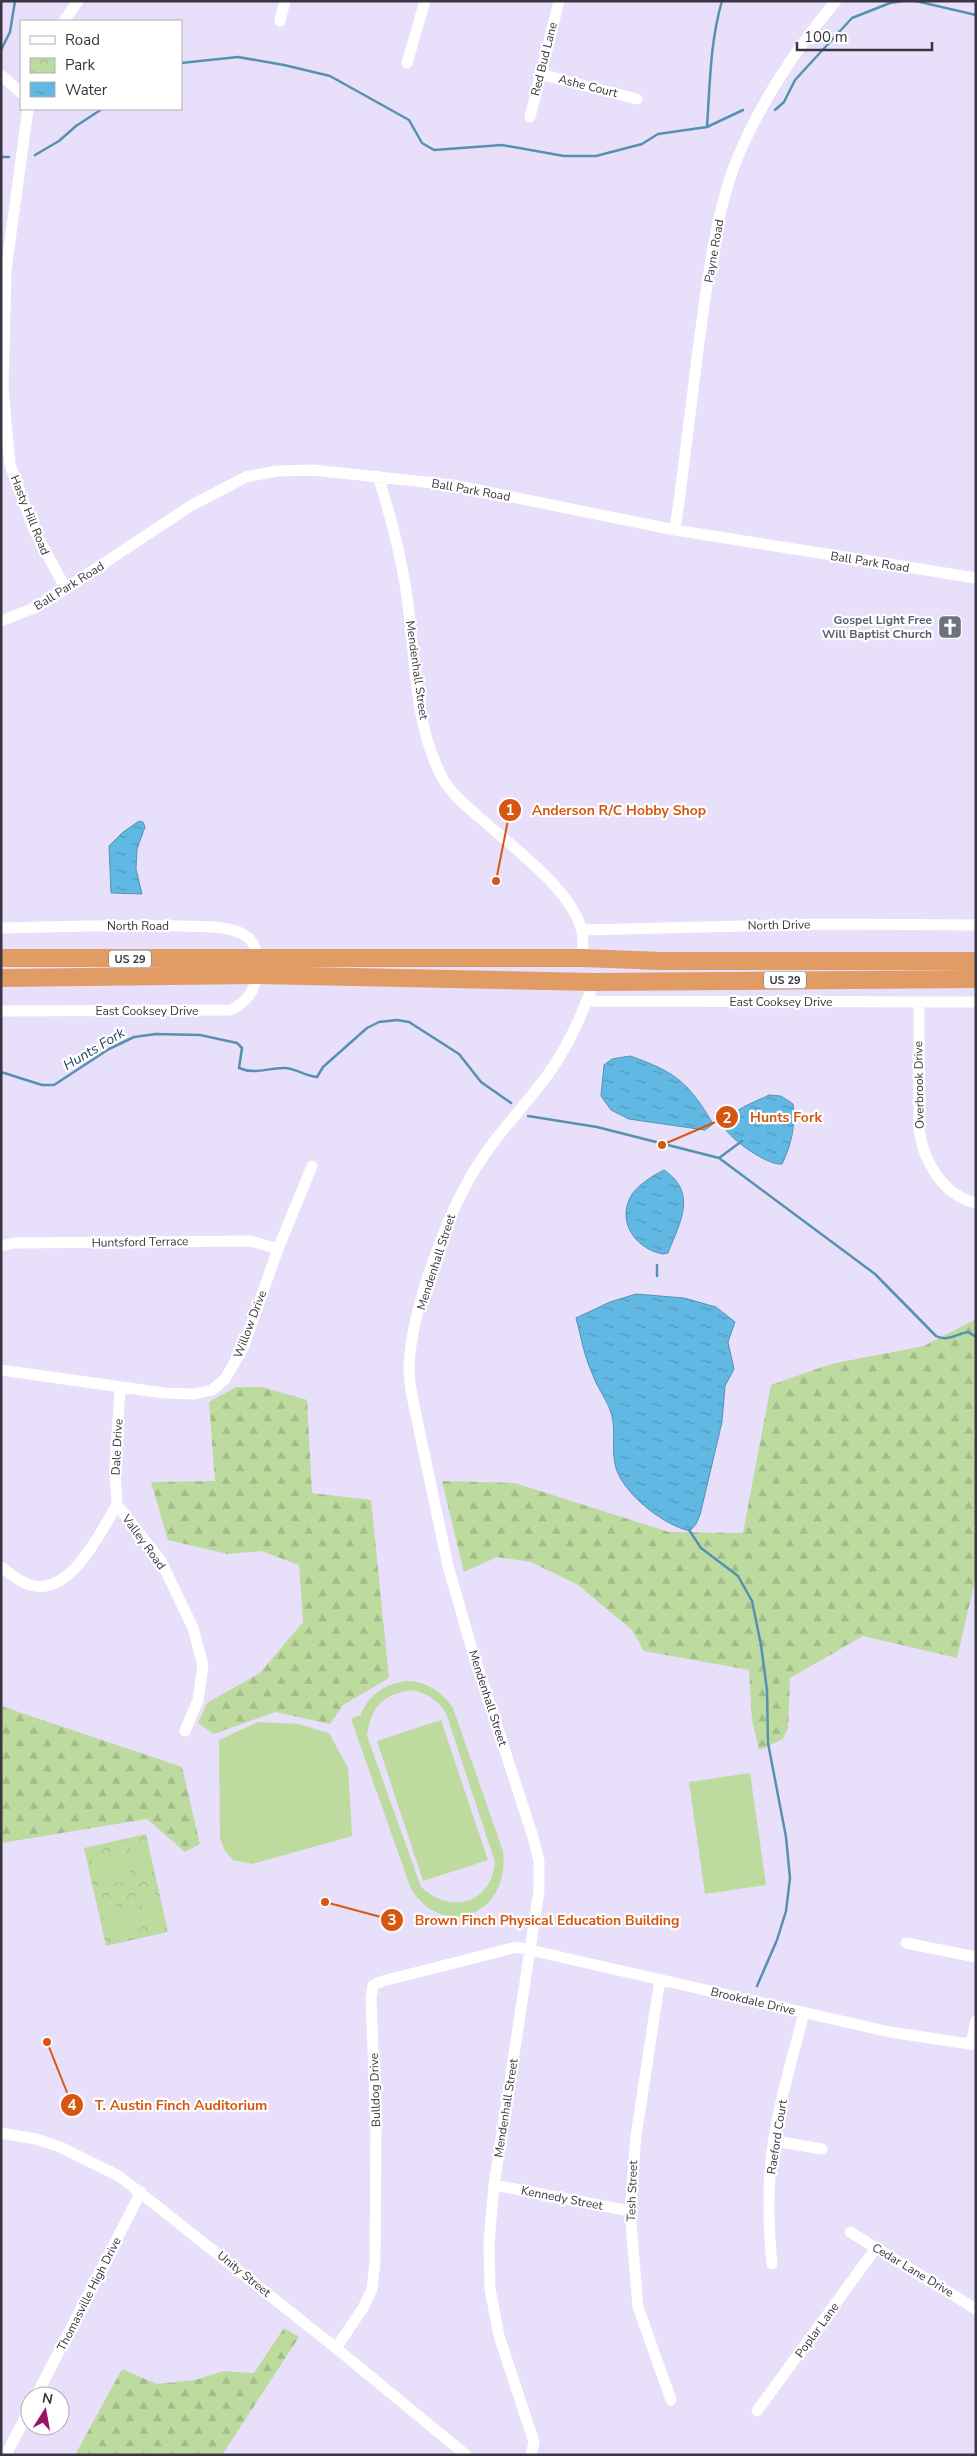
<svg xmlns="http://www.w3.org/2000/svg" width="977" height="2456" font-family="'Nunito Sans',sans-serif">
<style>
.forest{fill:url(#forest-firs)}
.park{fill:url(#park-crowns)}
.pitch{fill:#bdda9f;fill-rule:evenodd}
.water{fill:url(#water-ripples);stroke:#5592b2}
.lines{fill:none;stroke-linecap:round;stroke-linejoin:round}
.stream{stroke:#5592b2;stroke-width:2.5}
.minor{stroke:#fff;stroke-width:11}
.highway{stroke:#e19b65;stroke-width:18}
.labels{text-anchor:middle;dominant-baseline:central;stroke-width:4.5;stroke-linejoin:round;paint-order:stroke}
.shield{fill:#fff;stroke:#75727a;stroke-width:1}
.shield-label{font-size:11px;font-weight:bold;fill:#3a3641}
.street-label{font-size:12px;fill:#3a3641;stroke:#fff}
.worship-label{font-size:12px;font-weight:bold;fill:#5b616d;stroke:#fff;text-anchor:end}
.water-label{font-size:14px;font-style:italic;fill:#244a5c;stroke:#fff}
.leader{fill:none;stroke:#d75611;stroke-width:2}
.callout-dot{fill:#d75611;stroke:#fff;stroke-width:2}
.mark-label{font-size:15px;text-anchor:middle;font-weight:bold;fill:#fff}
.callout-label{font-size:14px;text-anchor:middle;font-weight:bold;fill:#d75611;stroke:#fff;stroke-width:4.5;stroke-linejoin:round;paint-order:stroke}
</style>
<defs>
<pattern id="forest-firs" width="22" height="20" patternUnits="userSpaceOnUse" patternTransform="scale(1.25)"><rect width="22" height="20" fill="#bdda9f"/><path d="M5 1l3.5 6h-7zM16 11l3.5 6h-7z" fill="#a3bc8a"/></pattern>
<pattern id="park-crowns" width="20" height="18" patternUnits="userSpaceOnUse" patternTransform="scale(1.25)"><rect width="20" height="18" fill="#bdda9f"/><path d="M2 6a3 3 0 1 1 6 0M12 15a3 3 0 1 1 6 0" fill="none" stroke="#a3bc8a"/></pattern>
<pattern id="water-ripples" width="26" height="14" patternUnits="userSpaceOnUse" patternTransform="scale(1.25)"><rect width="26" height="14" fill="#61b9e3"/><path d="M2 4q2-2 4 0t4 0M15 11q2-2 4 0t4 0" fill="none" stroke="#5197ba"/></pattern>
</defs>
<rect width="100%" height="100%" fill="#e8dffa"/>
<path class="forest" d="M976,1319V1576L957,1658L863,1636L790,1678L788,1728L783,1739L759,1750L752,1720L749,1670L644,1651L632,1630L578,1585L531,1562L497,1557L464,1572L442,1481L515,1483L669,1532L743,1533L771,1385L831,1364L924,1346Z
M236,1387H262L307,1400L312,1493L371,1500L389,1678L343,1705L330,1724L275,1712L214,1734L198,1723L207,1703L260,1673L303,1622L299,1565L261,1551L228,1554L168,1540L151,1482L215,1481L209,1402Z
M1,1706L182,1767L200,1844L185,1852L147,1819L1,1843Z
M284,2328L299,2337L222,2455H75L122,2369L157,2384L195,2380L224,2371L254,2373Z"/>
<path class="park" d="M146,1834L168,1932L106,1946L84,1848Z"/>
<path class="pitch" d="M407,1681C428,1682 441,1691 453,1708L503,1851C511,1913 445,1942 411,1889L351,1719L359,1715L360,1717C368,1695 384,1684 407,1681ZM412,1690C428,1694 436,1699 446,1713L495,1862C491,1904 451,1915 421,1887L367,1736C371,1706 383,1694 412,1690Z
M441,1720L488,1860L423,1881L377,1741Z
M258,1722L298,1724L329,1733L348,1768L352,1836L252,1864L233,1860L225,1851L220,1838L219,1740Z
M750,1773L766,1885L705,1894L689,1782Z
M144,1844L151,1876L137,1879L130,1847Z
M125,1848L132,1880L117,1883L110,1851Z
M105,1853L112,1884L98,1887L91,1856Z
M155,1893L162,1924L147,1927L140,1896Z
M135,1897L142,1929L128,1932L121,1900Z
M116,1901L123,1933L108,1936L101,1904Z"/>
<path class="water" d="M139,821L143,822L145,827L137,849L136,869L142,894L111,893L109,846L122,833Z
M630,1056C676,1072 689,1083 713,1124L705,1130L629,1119L611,1110L601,1096L604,1065L612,1059Z
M769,1095L781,1096L793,1104C796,1125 791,1146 782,1164C768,1166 730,1139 724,1127C726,1111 756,1102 769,1095Z
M664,1170C698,1193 680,1222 668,1253L663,1254C639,1250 618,1226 629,1200C634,1187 652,1176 664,1170Z
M636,1294L684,1298L716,1307L735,1322L728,1342L734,1369L725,1386L722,1422L700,1515L696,1524L690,1531C663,1525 624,1494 616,1468C610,1448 618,1427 609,1407C604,1396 596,1385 592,1373C584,1356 581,1336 576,1318L610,1302Z"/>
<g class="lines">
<path class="stream" d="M916,1L976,15
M1,50L10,32L15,1
M181,63L238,57L284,65L330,76L409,120L422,143L434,150L502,145L564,156H596L642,144L658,134L707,127L743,110
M775,110L784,102L795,80L852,18L890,3L902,1
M707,127C710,84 710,42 722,1
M35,155L59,141L76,126L102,109
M1,157H9
M1,1072L42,1085H54L109,1049L134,1037L156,1034L200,1035L237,1043L242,1048L239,1068C255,1075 267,1068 283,1068C294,1067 304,1076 317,1077L323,1067L367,1028L379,1022L397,1020L409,1022L459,1054L481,1082L511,1103
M528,1116L597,1127L719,1158L875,1274L936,1336C948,1342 956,1334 968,1332L976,1337
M719,1158L742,1141
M657,1276V1265
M689,1530L701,1548L738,1576L752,1601L761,1645L767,1690L768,1743L786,1837L790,1878L786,1911L777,1940L757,1986"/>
<path class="minor" d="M64,21L78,1
M280,21L285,1
M407,63L425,1
M540,74L637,99
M1,75L21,93
M28,109L6,270L3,389L10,465L35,532L66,589
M530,117L559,1
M378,476C390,514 400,552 406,590C416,652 412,722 443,779C452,794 466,806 479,817C511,846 569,887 581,928C584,937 582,948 583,958
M675,530C684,467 691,405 699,342C707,286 713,229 731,175C753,113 794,51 836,1
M1,621L34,608L59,593L192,505L246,477L277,471L313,470L453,485L675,530L976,578
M1,928C61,927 121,924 180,926C200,927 222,925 241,933C257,940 260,960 257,975C254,993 246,1002 231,1010L1,1011
M582,930L821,924L976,925
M587,1001L976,1002
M919,1003V1129C923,1160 942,1195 976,1203
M1,1246L14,1243L251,1241L278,1249
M1,1370L164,1393L195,1394L212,1390L225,1379L243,1348L278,1249L312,1166
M117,1505L161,1561L193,1628L203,1665L198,1700L185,1731
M117,1505L115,1468L120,1389
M1,1567C10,1573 19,1582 30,1585C71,1597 100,1532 117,1505
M906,1943L976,1957
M660,1979L636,2136L630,2211L638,2307L671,2400
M971,2044L976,2021
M1,2133L36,2139L60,2147L119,2176L336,2348L466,2455
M775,2141L822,2149
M494,2185L630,2211
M850,2232L976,2309
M772,2264C769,2233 768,2202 770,2171C774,2118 791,2064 804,2013
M336,2348L363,2308L372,2289L375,2262L376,2125L371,1999L373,1985L383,1981L517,1947L890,2032L976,2045
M36,2396L141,2192
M757,2411L876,2248
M6,2455L30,2408
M531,2455L534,2442L499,2336L490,2289L489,2242L494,2185L539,1891V1861L533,1837L471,1646L448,1566L412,1396C411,1388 409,1379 409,1370C410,1311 448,1209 481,1160C503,1126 533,1098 555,1064C572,1038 583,1011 594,982"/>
<path class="highway" d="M1,958H583L661,961H976
M1,978L257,975L594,982L976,979"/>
</g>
<defs>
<symbol id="church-square" viewBox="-11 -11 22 22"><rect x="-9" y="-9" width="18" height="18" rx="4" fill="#6b7280" stroke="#fff"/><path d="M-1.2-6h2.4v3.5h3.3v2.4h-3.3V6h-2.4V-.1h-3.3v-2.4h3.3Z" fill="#fff"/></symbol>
</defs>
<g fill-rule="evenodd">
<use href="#church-square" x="936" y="613" width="28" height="28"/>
</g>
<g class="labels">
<g class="shield">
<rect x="109" y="950.5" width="42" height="17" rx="4"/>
<rect x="764" y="971.5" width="42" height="17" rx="4"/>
</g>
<g class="shield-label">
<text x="130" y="959">US 29</text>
<text x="785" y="980">US 29</text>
</g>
<g class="street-label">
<text transform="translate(544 59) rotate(-76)">Red Bud Lane</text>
<text transform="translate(588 86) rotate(14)">Ashe Court</text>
<text transform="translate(714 251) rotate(-80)">Payne Road</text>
<text transform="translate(471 490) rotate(10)">Ball Park Road</text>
<text transform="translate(30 515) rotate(68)">Hasty Hill Road</text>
<text transform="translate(870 562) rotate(9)">Ball Park Road</text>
<text transform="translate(69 586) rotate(-32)">Ball Park Road</text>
<text transform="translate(417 670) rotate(82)">Mendenhall Street</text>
<text transform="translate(779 925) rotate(-1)">North Drive</text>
<text x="138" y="926">North Road</text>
<text x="781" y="1002">East Cooksey Drive</text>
<text x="147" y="1011">East Cooksey Drive</text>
<text transform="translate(919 1085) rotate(-91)">Overbrook Drive</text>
<text transform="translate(140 1242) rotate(-1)">Huntsford Terrace</text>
<text transform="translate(436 1262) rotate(-72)">Mendenhall Street</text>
<text transform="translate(250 1324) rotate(-69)">Willow Drive</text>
<text transform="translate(117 1447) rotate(-87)">Dale Drive</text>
<text transform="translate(144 1542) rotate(54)">Valley Road</text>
<text transform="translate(488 1698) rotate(72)">Mendenhall Street</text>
<text transform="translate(753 2001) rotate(13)">Brookdale Drive</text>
<text transform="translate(375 2090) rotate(-92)">Bulldog Drive</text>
<text transform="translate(506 2108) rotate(-81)">Mendenhall Street</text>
<text transform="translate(777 2137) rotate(-81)">Raeford Court</text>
<text transform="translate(632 2191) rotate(-88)">Tesh Street</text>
<text transform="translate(562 2198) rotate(11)">Kennedy Street</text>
<text transform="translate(913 2270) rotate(31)">Cedar Lane Drive</text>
<text transform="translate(244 2274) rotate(39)">Unity Street</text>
<text transform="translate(89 2294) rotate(-63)">Thomasville High Drive</text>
<text transform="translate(817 2330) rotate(-54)">Poplar Lane</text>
</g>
<g class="worship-label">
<text x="932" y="620">Gospel Light Free<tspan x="932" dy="14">Will Baptist Church</tspan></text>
</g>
<g class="water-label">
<text transform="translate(94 1049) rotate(-31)">Hunts Fork</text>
</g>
</g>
<path class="leader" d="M496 881L510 810M662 1145L727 1117M325 1902L392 1920M47 2042L72 2105"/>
<g class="callout-dot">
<circle cx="496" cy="881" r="5"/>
<circle cx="662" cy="1145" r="5"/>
<circle cx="325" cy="1902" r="5"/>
<circle cx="47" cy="2042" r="5"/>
<circle cx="510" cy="810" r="12"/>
<circle cx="727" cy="1117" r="12"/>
<circle cx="392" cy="1920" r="12"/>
<circle cx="72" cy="2105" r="12"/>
</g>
<g class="mark-label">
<text x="510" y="815">1</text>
<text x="727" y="1123">2</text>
<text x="392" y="1925">3</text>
<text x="72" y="2110">4</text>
</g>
<g class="callout-label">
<text x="619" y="815">Anderson R/C Hobby Shop</text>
<text x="786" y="1122">Hunts Fork</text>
<text x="547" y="1925">Brown Finch Physical Education Building</text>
<text x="181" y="2110">T. Austin Finch Auditorium</text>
</g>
<rect width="977" height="2456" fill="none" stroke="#3a3641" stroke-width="5"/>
<rect x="20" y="20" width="162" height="90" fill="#ffffff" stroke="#b0afb3"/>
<rect x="30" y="36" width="25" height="8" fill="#ffffff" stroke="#b0afb3"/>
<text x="65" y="45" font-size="15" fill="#3a3641">Road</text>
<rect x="30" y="58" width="25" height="15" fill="url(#park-crowns)" stroke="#b0afb3"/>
<text x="65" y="70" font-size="15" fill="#3a3641">Park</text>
<rect x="30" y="82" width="25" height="15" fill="url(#water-ripples)" stroke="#b0afb3"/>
<text x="65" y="95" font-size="15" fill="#3a3641">Water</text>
<g transform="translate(45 2411) rotate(11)"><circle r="24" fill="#ffffff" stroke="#b0afb3"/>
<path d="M0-4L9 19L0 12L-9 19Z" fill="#9b1364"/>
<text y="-8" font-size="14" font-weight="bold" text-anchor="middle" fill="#3a3641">N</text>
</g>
<path d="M797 42v8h135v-8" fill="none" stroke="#3a3641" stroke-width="2.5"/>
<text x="804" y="42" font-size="15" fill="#3a3641" stroke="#ffffff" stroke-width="4" paint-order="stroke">100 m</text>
</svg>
